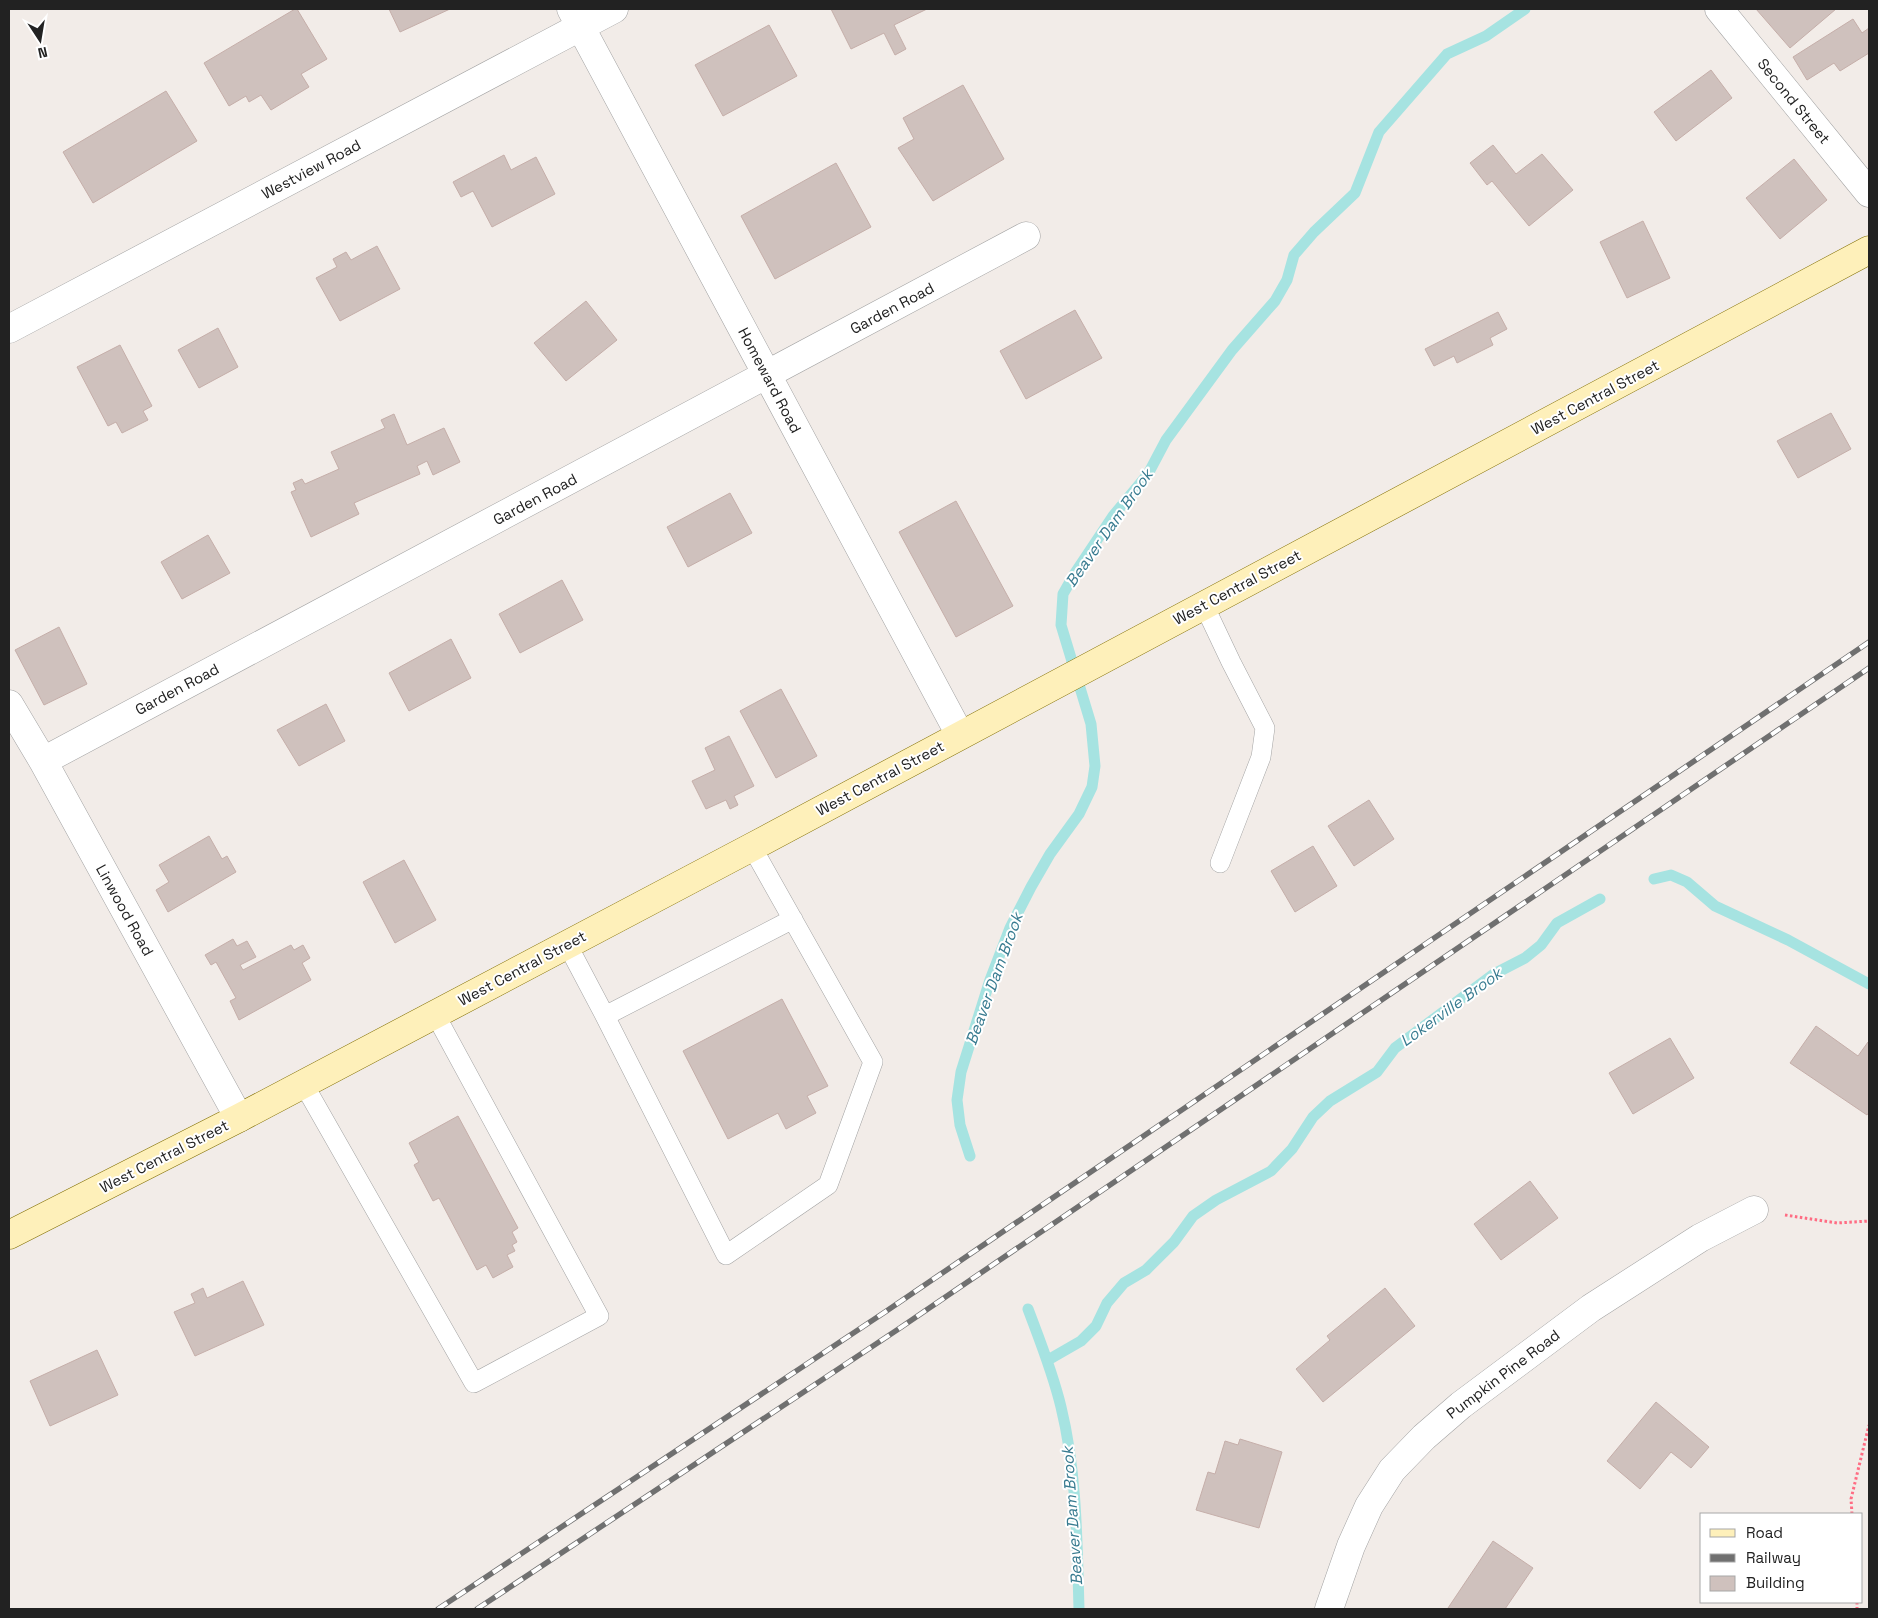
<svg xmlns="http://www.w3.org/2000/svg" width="1878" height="1618" font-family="'Space Grotesk',sans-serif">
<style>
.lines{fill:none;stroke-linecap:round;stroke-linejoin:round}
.stream{stroke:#a6e3e1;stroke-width:11}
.building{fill:#cfc1bd;stroke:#c5aea9}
.lane-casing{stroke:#a3a3a3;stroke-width:20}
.street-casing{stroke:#a3a3a3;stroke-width:29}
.secondary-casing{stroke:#816e00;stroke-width:29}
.path{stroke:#ff6c83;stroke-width:3;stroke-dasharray:2.5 2.5;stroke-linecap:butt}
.lane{stroke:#fff;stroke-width:19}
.street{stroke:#fff;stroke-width:28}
.secondary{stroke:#fef0ba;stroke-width:28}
.rail-casing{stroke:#707070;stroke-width:5.5}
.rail{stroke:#fff;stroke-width:4;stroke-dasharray:11;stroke-linecap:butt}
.labels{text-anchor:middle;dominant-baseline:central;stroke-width:4;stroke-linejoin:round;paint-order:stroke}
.street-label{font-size:15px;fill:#222;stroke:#fff}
.water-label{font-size:16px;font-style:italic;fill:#387b90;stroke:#fff}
</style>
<rect width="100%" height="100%" fill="#f2ece8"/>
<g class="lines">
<path class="stream" d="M1654,879L1671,875L1687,882L1715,906L1788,940L1869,984
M970,1156L960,1125L957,1100L961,1072L990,980L1010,928L1031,887L1050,854L1079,814L1092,787L1095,766L1091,724L1061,625L1063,594L1075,573L1113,516L1148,474L1166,440L1232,350L1275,301L1287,280L1294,255L1314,232L1355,193L1379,132L1447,54L1486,36L1525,9
M1028,1309C1040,1341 1053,1373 1061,1407C1077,1472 1077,1542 1079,1609
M1048,1360L1081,1341L1096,1326L1107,1303L1124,1283L1146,1270L1174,1242L1193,1216L1216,1200L1271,1171L1292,1149L1313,1117L1330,1101L1377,1072L1395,1048L1494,974L1525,958L1541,945L1557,923L1600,899"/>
</g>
<path class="building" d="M295,9H297L327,59L301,74L309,87L271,110L261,95L249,102L246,96L229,106L204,63Z
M389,9H450L400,32Z
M831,9H927L894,25L906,49L895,55L884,33L851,49Z
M1756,9H1836L1790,48Z
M1853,19L1862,33L1869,28V53L1840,71L1834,63L1807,80L1793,57Z
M769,25L797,76L723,116L695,65Z
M1711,70L1732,98L1676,141L1654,112Z
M963,85L1004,159L933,201L898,148L914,139L903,118Z
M166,91L197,141L93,203L63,152Z
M1493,145L1516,174L1542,154L1573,190L1529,226L1492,181L1487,185L1470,163Z
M504,155L511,170L536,157L555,194L492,227L473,191L461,197L453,182Z
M1794,159L1827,200L1780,239L1746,198Z
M836,163L871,227L775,279L741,216Z
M1643,221L1670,278L1627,298L1600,242Z
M377,246L400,289L340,321L316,278L337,267L333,259L346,252L351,260Z
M586,301L617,340L566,381L534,343Z
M1075,310L1102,358L1026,399L1000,351Z
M1498,312L1507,329L1490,338L1493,345L1457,363L1454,356L1434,366L1425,349Z
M218,328L238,367L199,388L178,350Z
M120,345L152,406L143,411L148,420L122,433L116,422L108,426L77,367Z
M1831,413L1851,449L1798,478L1777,441Z
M394,414L407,445L444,428L460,462L433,475L427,461L417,466L420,474L354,503L359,514L311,537L291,492L296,490L293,483L302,479L305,484L339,469L331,452L385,428L381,420Z
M730,493L752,533L688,567L667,527Z
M956,501L1013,606L956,637L899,532Z
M208,535L230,573L182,599L161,562Z
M562,580L583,620L520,653L499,614Z
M59,627L87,684L44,705L15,650Z
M451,639L471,678L409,711L389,673Z
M781,689L817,756L776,778L740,711Z
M326,704L345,741L299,766L277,730Z
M729,736L754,786L734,796L738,805L730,809L726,800L706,809L692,781L715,770L705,748Z
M1369,800L1394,839L1354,866L1328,826Z
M209,836L222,859L227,856L236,872L168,912L156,890L169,882L159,865Z
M1313,846L1337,886L1295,912L1271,871Z
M404,860L436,920L395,943L363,882Z
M233,939L237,946L247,941L256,957L240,965L243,970L291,945L294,950L303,945L310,958L302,963L311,980L239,1020L230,1001L236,998L216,962L211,965L205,955Z
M782,999L828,1086L807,1096L816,1113L786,1129L778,1113L728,1139L683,1051Z
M1816,1026L1858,1056L1868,1042L1869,1043V1112L1867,1115L1790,1063Z
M1670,1038L1694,1078L1633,1114L1609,1073Z
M458,1116L518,1228L512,1232L517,1242L512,1245L515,1251L507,1255L513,1267L493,1278L486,1265L477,1270L439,1198L433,1201L414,1165L419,1162L409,1143Z
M1530,1181L1558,1218L1501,1260L1474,1224Z
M243,1281L264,1325L195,1356L174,1312L195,1303L191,1294L203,1288L207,1298Z
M1385,1288L1415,1326L1323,1402L1296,1369L1330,1340L1327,1336Z
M97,1350L118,1395L50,1426L30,1381Z
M1656,1402L1709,1447L1691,1468L1671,1452L1640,1489L1607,1461Z
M1240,1439L1282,1452L1259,1528L1196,1510L1208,1472L1215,1474L1225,1441L1238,1445Z
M1493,1541L1533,1568L1505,1609H1449L1448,1608Z"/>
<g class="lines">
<defs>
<path id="lane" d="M1204,605L1231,662L1265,728L1261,757L1220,863
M567,944L605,1016L726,1255L828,1185L873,1062L752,847
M605,1016L793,919
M303,1083L474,1383L599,1316L435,1014"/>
<path id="street" d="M571,9L960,735
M1719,9L1869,193
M9,329L614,9
M9,704L43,761L239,1118
M43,761L1026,236
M1329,1609L1351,1546L1369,1506L1392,1470L1424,1437L1461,1405L1591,1308L1700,1238L1754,1210"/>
<path id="secondary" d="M9,1235L239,1118L752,847L1869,250"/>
</defs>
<use href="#lane" class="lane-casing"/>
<use href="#street" class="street-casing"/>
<use href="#secondary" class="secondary-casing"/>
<path class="path" d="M1785,1215L1837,1223L1869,1221
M1852,1514L1851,1499L1869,1425
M1857,1602V1609"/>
<use href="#lane" class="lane"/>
<use href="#street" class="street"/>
<use href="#secondary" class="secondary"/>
<defs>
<path id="rail" d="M438,1609L885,1312L1869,642
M477,1609L897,1330L1869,668"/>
</defs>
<use href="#rail" class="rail-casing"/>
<use href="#rail" class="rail"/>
</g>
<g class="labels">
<g class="street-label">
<text transform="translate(1794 101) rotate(51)">Second Street</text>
<text transform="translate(311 169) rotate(-28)">Westview Road</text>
<text transform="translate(892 308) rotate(-28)">Garden Road</text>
<text transform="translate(770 380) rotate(62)">Homeward Road</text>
<text transform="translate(1595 397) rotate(-28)">West Central Street</text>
<text transform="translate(535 499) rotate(-28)">Garden Road</text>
<text transform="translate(1237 587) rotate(-28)">West Central Street</text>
<text transform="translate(177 689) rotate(-28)">Garden Road</text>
<text transform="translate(880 778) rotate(-28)">West Central Street</text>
<text transform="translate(125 910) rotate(61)">Linwood Road</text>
<text transform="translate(522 968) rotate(-28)">West Central Street</text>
<text transform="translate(164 1156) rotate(-27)">West Central Street</text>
<text transform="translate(1503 1374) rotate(-37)">Pumpkin Pine Road</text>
</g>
<g class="water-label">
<text transform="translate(1109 528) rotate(-55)">Beaver Dam Brook</text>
<text transform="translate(994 979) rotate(-70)">Beaver Dam Brook</text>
<text transform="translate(1451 1007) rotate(-36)">Lokerville Brook</text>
<text transform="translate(1072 1516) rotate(-94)">Beaver Dam Brook</text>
</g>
</g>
<rect width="1878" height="1618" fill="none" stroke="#222222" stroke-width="20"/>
<rect x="1700" y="1513" width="162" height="90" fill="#ffffff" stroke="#a7a7a7"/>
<rect x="1710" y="1529" width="25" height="8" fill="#fef0ba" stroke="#a7a7a7"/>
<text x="1746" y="1538" font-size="15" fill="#222222">Road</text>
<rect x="1710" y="1554" width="25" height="8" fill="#707070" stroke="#a7a7a7"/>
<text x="1746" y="1563" font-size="15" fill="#222222">Railway</text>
<rect x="1710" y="1576" width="25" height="15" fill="#cfc1bd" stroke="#a7a7a7"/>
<text x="1746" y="1588" font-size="15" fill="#222222">Building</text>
<g transform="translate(40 40) rotate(168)" stroke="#ffffff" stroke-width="4" paint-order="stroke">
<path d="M0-4L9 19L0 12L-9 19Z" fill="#222222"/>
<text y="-8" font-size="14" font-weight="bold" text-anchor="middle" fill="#222222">N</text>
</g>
</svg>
